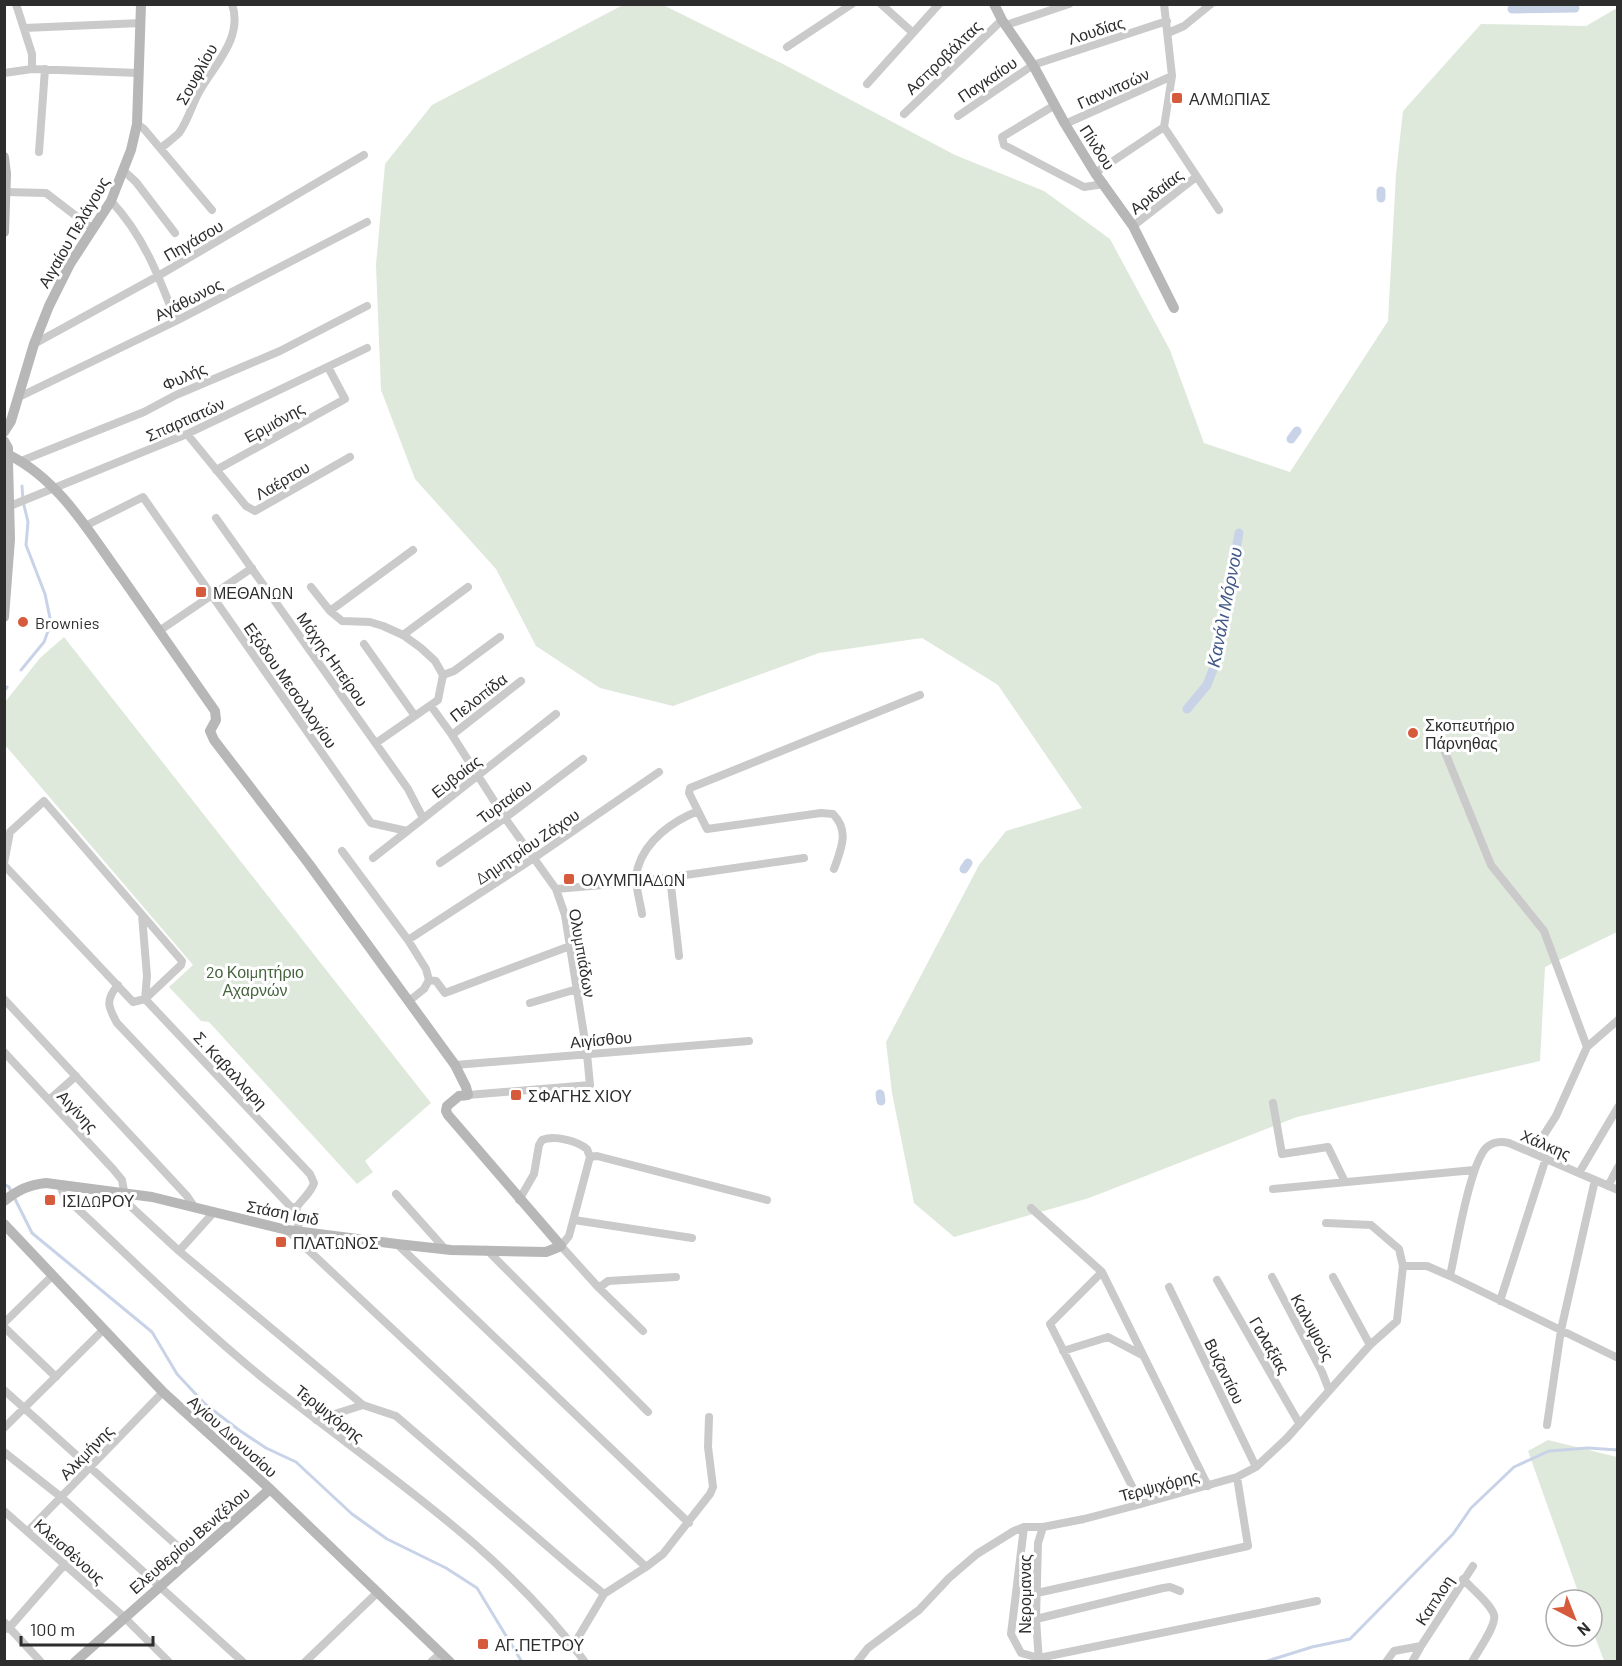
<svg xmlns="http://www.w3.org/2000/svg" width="1622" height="1666" font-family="Barlow,sans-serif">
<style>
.green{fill:#dfe9db}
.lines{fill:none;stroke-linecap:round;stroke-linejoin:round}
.stream{stroke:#c9d3e8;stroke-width:3}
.canal{stroke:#c9d3e8;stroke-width:9}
.street{stroke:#cacaca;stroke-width:8}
.secondary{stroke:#b7b7b7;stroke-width:10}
.poi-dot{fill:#d65b3c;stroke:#fff;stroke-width:2}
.labels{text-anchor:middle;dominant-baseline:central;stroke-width:6;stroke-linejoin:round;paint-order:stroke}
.street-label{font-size:16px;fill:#2d2d2d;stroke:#fff}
.poi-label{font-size:16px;fill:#2d2d2d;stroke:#fff;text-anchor:start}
.park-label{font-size:16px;fill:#46643e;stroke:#fff}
.water-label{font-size:18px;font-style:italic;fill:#425987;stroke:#fff}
</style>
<rect width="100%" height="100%" fill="#fff"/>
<path class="green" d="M623,5H663L783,64L955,155L1044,191L1110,239L1170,350L1204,443L1290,472L1388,321L1396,174L1403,111L1481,24L1586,26L1617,8V932L1545,967L1540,1061L1297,1117L1089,1198L954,1237L914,1203L892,1093L886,1042L979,865L1006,831L1082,808L998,685L922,638L819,653L673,706L600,688L536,646L496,569L415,479L381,390L376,265L385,164L432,105Z
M64,637L431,1103L365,1161L373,1172L357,1184L209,1022L201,1021L169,987L193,965L5,745V702L40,658Z
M1548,1440L1617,1457V1661H1604L1592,1629V1600H1581L1528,1451Z"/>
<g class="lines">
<path class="stream" d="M21,670L44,642L51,623L45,594L26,545L28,522L23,501L22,486
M4,691L7,687
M4,1184L9,1187L32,1233L152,1332L177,1374L205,1404L239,1430L266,1448L296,1462L352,1514L387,1539L446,1568L477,1588L522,1662
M1264,1662L1312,1647L1350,1639L1453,1534L1471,1508L1514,1467L1549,1451L1588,1448L1618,1450"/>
<path class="canal" d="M1512,9L1575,8
M1381,198V191
M1291,439L1297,431
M1187,709L1207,685L1214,667L1239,533
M964,869L968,863
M880,1094L881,1101"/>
<path class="street" d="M16,4L32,54V69
M881,4L912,32
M1164,4L1172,76L1164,127L1219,210
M1006,25L1069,4
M24,28L141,23
M1168,33L1184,26L1211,4
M787,47L852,4
M4,73L32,69L139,73
M867,84L939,4
M1055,105L1002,137L1004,145L1084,187L1104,184
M904,114L1002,20
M958,116L1033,65L1167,21
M137,124L144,129L212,210
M1065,124L1172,76
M161,148C167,143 174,138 179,133C188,121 191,107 198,94C212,67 244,39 232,4
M39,152L45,69
M124,171L136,182L175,233
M1095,173L1164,127
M6,192L46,193L93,229
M111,201C144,236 159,277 176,321
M1133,226L1196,177
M34,344L158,276L364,155
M19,397L176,321L367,222
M187,434L246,506L255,511L350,457
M21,461L144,412L176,395L280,351L367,306
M216,470L345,399L328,367
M10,506L187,434L367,348
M216,518L408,789L423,818
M85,526L143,497L371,823L407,831
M311,587L330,611L342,621L370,622L383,626L403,635L421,648L435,661L443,675L438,700L376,743
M330,611L413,550
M159,631L252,568
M403,635L468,587
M364,644L415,716
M443,675L454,671L500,637
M431,706L452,735L505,818L556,889L565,915L587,1054L590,1085L468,1095
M452,735L521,681
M1440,740L1491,865L1544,931L1587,1047
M342,851L408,940L426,969L429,980L424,989L409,1001
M373,858L556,714
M4,863L10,832L44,801L182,961L181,965L145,999L133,1002L4,865
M440,863L505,818L583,759
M834,869C841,849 850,831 833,814L821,813L707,829L689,793L690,788L920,695
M670,877L679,956
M556,889L637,882L804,858
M642,914C640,900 633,881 638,867C646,840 673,821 698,811
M142,915L147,976L145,999L310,1174L314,1183C311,1193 302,1199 296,1208L300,1221L296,1231
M408,940L534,858L659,772
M429,980L436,981L445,993L570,946
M118,985C105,1000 108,1007 117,1023L290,1206L296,1208
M4,999L187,1196L195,1208
M530,1003L577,989
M4,1052L113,1169L122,1180L126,1202L179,1251L363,1405
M455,1065L749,1041
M49,1100L76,1076
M1273,1103L1282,1154L1328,1147L1345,1182
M1533,1152L1556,1116L1587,1047L1618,1020
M1579,1173L1618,1107
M60,1185L64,1196C132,1259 197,1325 269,1383C378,1470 501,1547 585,1662
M1608,1186L1618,1167
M1273,1189L1474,1170
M396,1194L445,1249
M519,1200L534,1174L539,1145L542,1140C555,1135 577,1141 587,1149L590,1157
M1031,1208L1102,1272L1208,1486
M574,1220L692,1238
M287,1230L646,1567
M397,1244L689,1523
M487,1250L648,1412
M179,1251L214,1212
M1403,1266H1427L1450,1276L1618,1358
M1102,1272L1050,1324L1141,1504
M1450,1276C1456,1249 1470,1162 1487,1147C1494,1141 1501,1141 1509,1143L1618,1190
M1272,1277L1322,1372L1329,1390
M1333,1277L1370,1345
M1217,1280L1299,1423
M1169,1287L1256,1467
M599,1288L608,1281L676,1277
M1500,1301L1546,1158
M4,1323L52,1276
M4,1327L56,1377
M643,1331L599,1288L561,1246L569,1236L590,1157L597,1156L767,1200
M1063,1351L1108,1337L1142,1355
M4,1390L192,1559
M316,1420L363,1405L396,1416L576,1571L604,1594L646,1567L663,1554L710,1494L713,1487L708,1447L709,1417
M1547,1425L1561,1330L1595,1180
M4,1428L103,1330
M4,1452L61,1497L243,1662
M4,1511L124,1617L169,1662
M1024,1527L1011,1634L1021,1653L1039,1658L1317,1601
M28,1531L163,1392
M1463,1579C1471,1588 1491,1604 1494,1615C1497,1625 1477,1652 1472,1662
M1037,1593L1248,1546L1237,1477
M1036,1619L1163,1588L1170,1587L1180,1591
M4,1622L41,1662
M4,1629L9,1628L65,1564
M573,1646L604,1594
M305,1662L378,1592
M431,1662L441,1653
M857,1662L868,1648L919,1610L949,1578L977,1554L1014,1531L1024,1527H1043L1084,1519L1141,1504L1237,1477L1256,1467L1287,1438L1370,1345L1397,1321L1403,1266L1399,1249L1371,1225L1326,1223
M1039,1662L1036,1619L1038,1543L1043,1527
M1386,1662L1394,1651L1421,1646L1473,1566
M1412,1662L1421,1646"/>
<path class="secondary" d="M994,4L1002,20L1033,65L1065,124L1095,173L1133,226L1174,308
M4,157L6,174L4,232
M4,432L11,421L34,344L49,306L70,264L111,201L131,150L137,124L141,4
M4,441L8,448V461
M4,617L10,539L8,462
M4,1201C18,1190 28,1185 46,1183L152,1197L287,1230L397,1244L451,1250L546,1252L561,1246L448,1115L446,1111L447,1106L459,1096L468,1095L466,1087L455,1065L309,864L214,740L210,731L216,720L215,711C184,667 154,623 123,579C91,535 60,480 9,455
M4,1224L163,1392L270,1489L450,1662
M75,1662L270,1489"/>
</g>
<g class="poi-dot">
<rect x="1171" y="92" width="12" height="12" rx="3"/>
<rect x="195" y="586" width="12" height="12" rx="3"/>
<circle cx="23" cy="622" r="6"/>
<circle cx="1413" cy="733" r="6"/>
<rect x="563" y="873" width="12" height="12" rx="3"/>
<rect x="510" y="1089" width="12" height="12" rx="3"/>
<rect x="44" y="1194" width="12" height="12" rx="3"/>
<rect x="275" y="1236" width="12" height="12" rx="3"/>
<rect x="477" y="1638" width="12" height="12" rx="3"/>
</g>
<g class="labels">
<g class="street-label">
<text transform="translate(1096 30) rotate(-18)">Λουδίας</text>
<text transform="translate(943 57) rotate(-44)">Ασπροβάλτας</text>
<text transform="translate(196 74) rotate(-61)">Σουφλίου</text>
<text transform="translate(987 79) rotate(-34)">Παγκαίου</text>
<text transform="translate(1113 88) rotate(-24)">Γιαννιτσών</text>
<text transform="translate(1098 147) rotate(57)">Πίνδου</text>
<text transform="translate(1156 191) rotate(-38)">Αριδαίας</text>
<text transform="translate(73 232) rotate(-60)">Αιγαίου Πελάγους</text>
<text transform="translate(193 240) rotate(-30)">Πηγάσου</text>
<text transform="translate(188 299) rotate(-27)">Αγάθωνος</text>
<text transform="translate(184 376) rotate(-24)">Φυλής</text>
<text transform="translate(185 419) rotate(-24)">Σπαρτιατών</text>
<text transform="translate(274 422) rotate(-29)">Ερμιόνης</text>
<text transform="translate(282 480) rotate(-30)">Λαέρτου</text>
<text transform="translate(333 659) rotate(55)">Μάχης Ηπείρου</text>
<text transform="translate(291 685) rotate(55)">Εξόδου Μεσολλογίου</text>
<text transform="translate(478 697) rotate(-38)">Πελοπίδα</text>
<text transform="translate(456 776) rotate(-38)">Ευβοίας</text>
<text transform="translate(504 801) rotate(-36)">Τυρταίου</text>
<text transform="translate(527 846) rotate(-34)">Δημητρίου Ζάχου</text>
<text transform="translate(583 953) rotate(80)">Ολυμπιάδων</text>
<text transform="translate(601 1039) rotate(-5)">Αιγίσθου</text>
<text transform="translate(231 1070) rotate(47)">Σ. Καβαλλαρη</text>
<text transform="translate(78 1111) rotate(47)">Αιγίνης</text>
<text transform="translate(1546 1144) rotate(23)">Χάλκης</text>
<text transform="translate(283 1212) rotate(11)">Στάση Ισιδ</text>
<text transform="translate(1313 1327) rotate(62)">Καλυψούς</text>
<text transform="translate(1270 1345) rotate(60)">Γαλαξίας</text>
<text transform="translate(1225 1371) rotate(64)">Βυζαντίου</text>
<text transform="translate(330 1413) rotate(38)">Τερψιχόρης</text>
<text transform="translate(233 1436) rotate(42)">Αγίου Διονυσίου</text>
<text transform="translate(86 1452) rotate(-46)">Αλκμήνης</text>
<text transform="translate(1159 1485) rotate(-15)">Τερψιχόρης</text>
<text transform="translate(189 1540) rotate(-41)">Ελευθερίου Βενιζέλου</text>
<text transform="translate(70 1551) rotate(42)">Κλεισθένους</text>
<text transform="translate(1024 1594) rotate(-90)">Νερομανας</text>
<text transform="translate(1434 1600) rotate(-57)">Καπλοη</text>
</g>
<g class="poi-label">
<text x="1189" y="98">ΑΛΜΩΠΙΑΣ</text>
<text x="213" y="592">ΜΕΘΑΝΩΝ</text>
<text x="35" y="622">Brownies</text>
<text x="1425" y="724">Σκοπευτήριο<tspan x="1425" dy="18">Πάρνηθας</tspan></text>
<text x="581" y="879">ΟΛΥΜΠΙΑΔΩΝ</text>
<text x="528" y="1095">ΣΦΑΓΗΣ ΧΙΟΥ</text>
<text x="62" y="1200">ΙΣΙΔΩΡΟΥ</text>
<text x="293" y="1242">ΠΛΑΤΩΝΟΣ</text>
<text x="495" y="1644">ΑΓ.ΠΕΤΡΟΥ</text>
</g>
<g class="park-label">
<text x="255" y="971">2ο Κοιμητήριο<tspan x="255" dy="18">Αχαρνών</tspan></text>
</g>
<g class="water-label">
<text transform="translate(1224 607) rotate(-79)">Κανάλι Μόρνου</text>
</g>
</g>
<rect width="1622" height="1666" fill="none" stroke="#2d2d2d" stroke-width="12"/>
<g transform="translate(1574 1618) rotate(138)"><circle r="28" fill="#ffffff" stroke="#ababab" stroke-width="1.5"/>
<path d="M0-4.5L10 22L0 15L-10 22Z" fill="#d65b3c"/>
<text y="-9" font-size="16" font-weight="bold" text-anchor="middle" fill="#2d2d2d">N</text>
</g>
<path d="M21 1636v9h132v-9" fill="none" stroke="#2d2d2d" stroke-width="3"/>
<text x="30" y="1636" font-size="18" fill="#2d2d2d" stroke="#ffffff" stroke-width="4.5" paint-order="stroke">100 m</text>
</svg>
